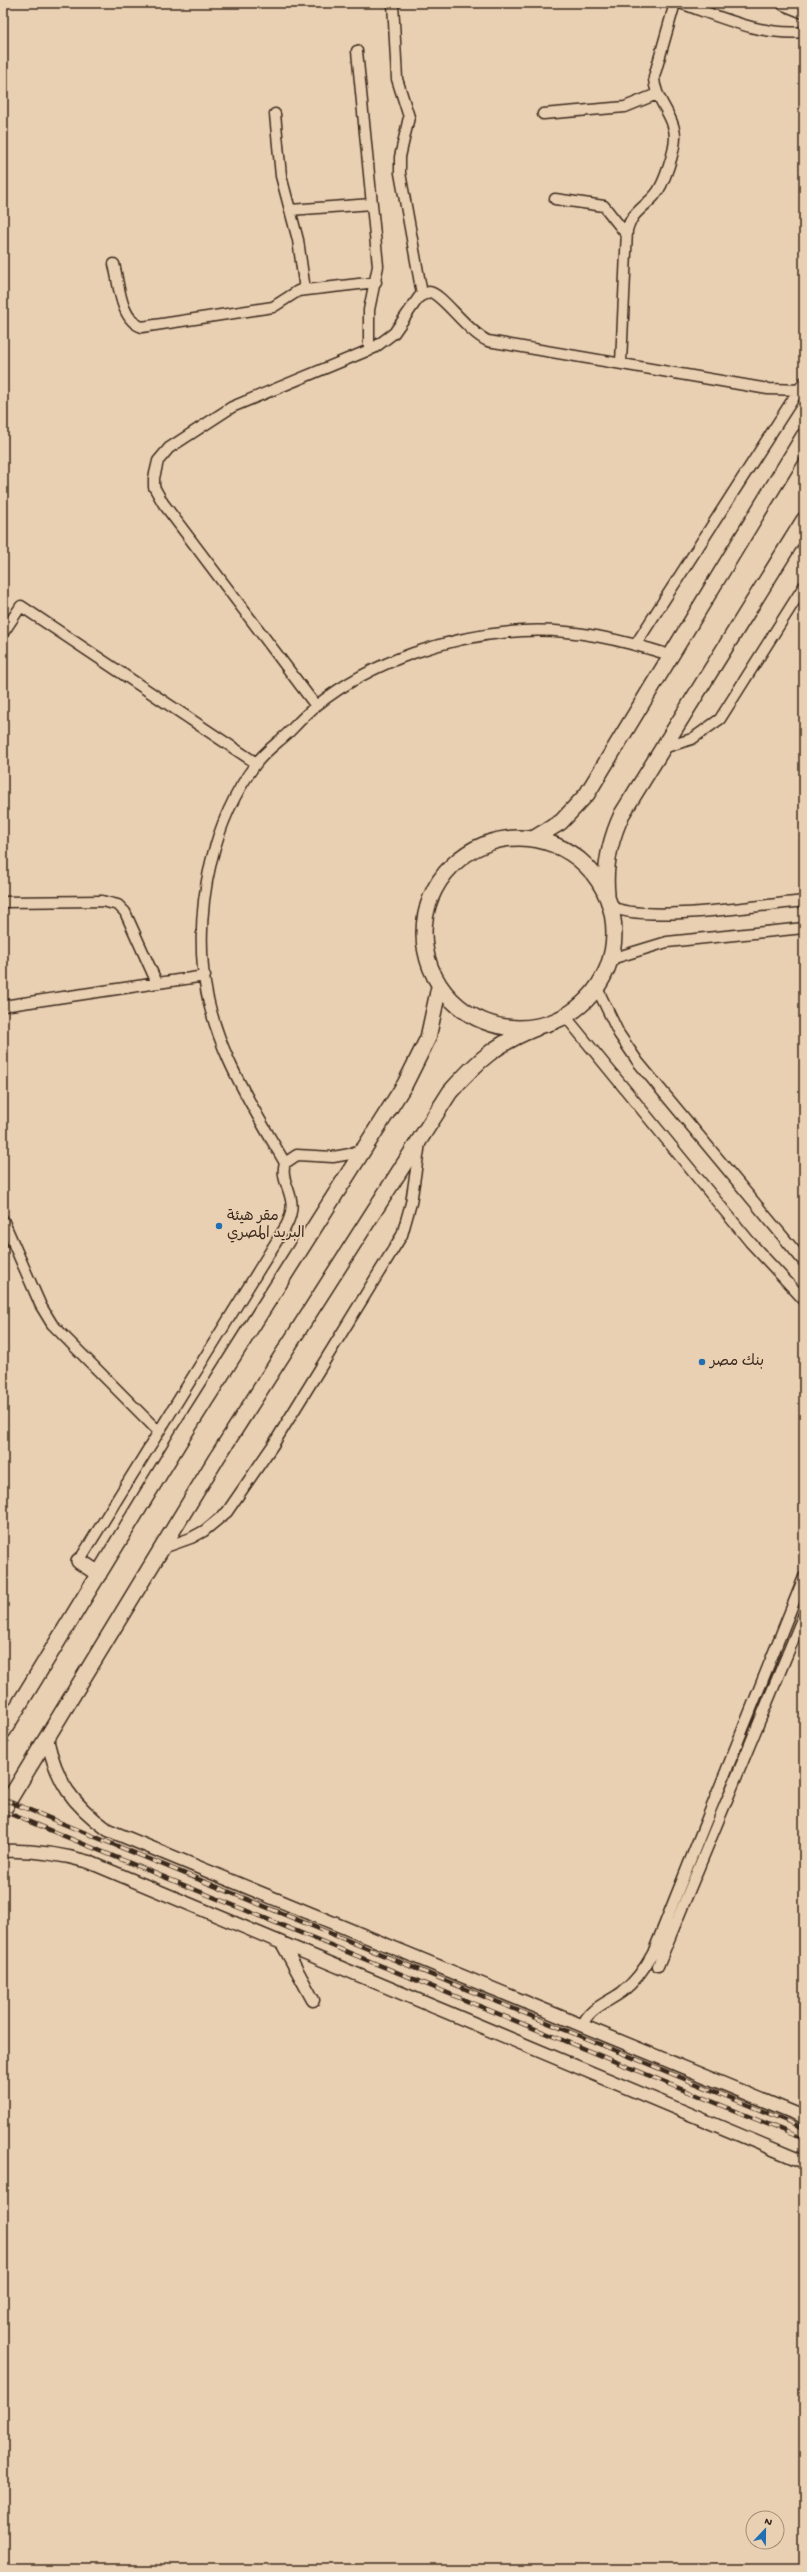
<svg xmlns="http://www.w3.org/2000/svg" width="807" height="2572" font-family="'Gochi Hand','Playpen Sans Arabic',sans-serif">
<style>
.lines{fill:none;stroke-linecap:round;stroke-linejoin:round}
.minor-casing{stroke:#3b2a1e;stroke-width:13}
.tertiary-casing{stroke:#3b2a1e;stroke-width:15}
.secondary-casing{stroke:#3b2a1e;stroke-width:17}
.primary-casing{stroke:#3b2a1e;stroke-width:18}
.minor{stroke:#ead0b2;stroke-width:10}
.tertiary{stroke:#ead0b2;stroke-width:12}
.secondary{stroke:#ead0b2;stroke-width:14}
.primary{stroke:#ead0b2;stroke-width:15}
.rail-casing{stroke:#3b2a1e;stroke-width:4.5}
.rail{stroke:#ead0b2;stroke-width:3;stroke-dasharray:9;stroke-linecap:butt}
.poi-dot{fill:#1f6fb2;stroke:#ead0b2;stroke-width:1.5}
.labels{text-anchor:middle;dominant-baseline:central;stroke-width:3.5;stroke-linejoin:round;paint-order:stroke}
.poi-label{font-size:15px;fill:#3b2a1e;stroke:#ead0b2;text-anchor:start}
</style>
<rect width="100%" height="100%" fill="#ead0b2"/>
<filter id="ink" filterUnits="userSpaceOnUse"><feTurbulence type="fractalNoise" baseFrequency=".025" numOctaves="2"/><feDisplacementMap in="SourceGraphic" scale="8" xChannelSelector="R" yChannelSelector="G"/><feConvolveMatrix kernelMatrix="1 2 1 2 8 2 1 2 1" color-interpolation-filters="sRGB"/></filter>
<g filter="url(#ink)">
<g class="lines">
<defs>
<path id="minor" d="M393,3L397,79L409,117L400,157V173L422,294
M680,3C721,17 760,36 804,32
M357,51L378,266L369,310V351
M275,114L281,176L298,240L305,290
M543,114L625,107L657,94
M555,199L604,206L626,234
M290,210L372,204
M114,264C119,283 120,320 142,327L273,307L298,291L376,282
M621,363L627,230C631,213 645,207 655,195C664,185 675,151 675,137C675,116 654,99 654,77L675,3
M3,633L21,606L256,763
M636,644L804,382
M316,706L163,503L154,487V478L158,461L169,448L232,407L374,348L394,333L419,297L429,292C441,292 467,332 488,341L768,389L804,390
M663,748L692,739L720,719L804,586
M3,902L102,901L118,905L125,912L157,983
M610,906C643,924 762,905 804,901
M611,959L667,942L804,928
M597,988L619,1034L638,1062L804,1262
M3,1006L205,976
M566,1017L750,1242L804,1300
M285,1163C249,1101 210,1041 203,968C197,899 213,822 255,765C263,753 276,744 287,734C296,725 305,715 316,706C373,660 449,636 522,631C573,628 622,640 670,655
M3,1220L41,1306L52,1324L159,1432
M163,1548L191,1538L204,1531L227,1512L273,1445L402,1235L411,1203L420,1143
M79,1561L286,1226C302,1196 278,1185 285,1163L297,1155L333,1157L350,1154L365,1147
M658,1966L804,1614
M582,2026C589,2008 607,2003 622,1992C635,1982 645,1968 653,1953L804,1577"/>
<path id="tertiary" d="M47,1739C57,1782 71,1803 108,1830L804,2117
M3,1851C33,1850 60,1854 89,1862L804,2162
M282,1943L313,2000"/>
<path id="secondary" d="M784,3L804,11"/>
<path id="primary" d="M424 933a95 95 0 1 1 190 0a95 95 0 1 1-190 0Z
M533,839L561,822L587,794L804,436
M607,894C604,866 610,840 622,814L804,520
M79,1561L99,1574
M3,1731L182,1437L405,1084L428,1038L439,987
M3,1810L216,1459L450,1092C477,1061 497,1043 536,1028"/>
</defs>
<use href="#minor" class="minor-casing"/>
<use href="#tertiary" class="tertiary-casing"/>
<use href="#secondary" class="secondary-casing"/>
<use href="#primary" class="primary-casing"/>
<use href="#minor" class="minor"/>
<use href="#tertiary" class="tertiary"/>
<use href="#secondary" class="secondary"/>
<use href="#primary" class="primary"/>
<defs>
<path id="rail" d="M3,1799L804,2128
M3,1811L804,2139"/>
</defs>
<use href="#rail" class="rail-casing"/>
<use href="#rail" class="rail"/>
</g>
</g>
<g class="poi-dot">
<circle cx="219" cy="1226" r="4"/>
<circle cx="702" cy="1362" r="4"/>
</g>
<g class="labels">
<g class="poi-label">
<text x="227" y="1217">مقر هيئة<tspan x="227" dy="17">البريد المصري</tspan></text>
<text x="710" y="1362">بنك مصر</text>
</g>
</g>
<rect width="807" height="2572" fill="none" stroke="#ead0b2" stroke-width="16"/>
<rect x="8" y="8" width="791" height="2556" fill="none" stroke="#3b2a1e" stroke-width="1.5" filter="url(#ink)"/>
<g transform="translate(765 2530) rotate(22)"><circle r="19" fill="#ead0b2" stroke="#a48e77"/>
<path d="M0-3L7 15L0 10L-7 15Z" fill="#1f6fb2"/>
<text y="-6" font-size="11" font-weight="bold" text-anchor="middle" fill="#3b2a1e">N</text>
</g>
</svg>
